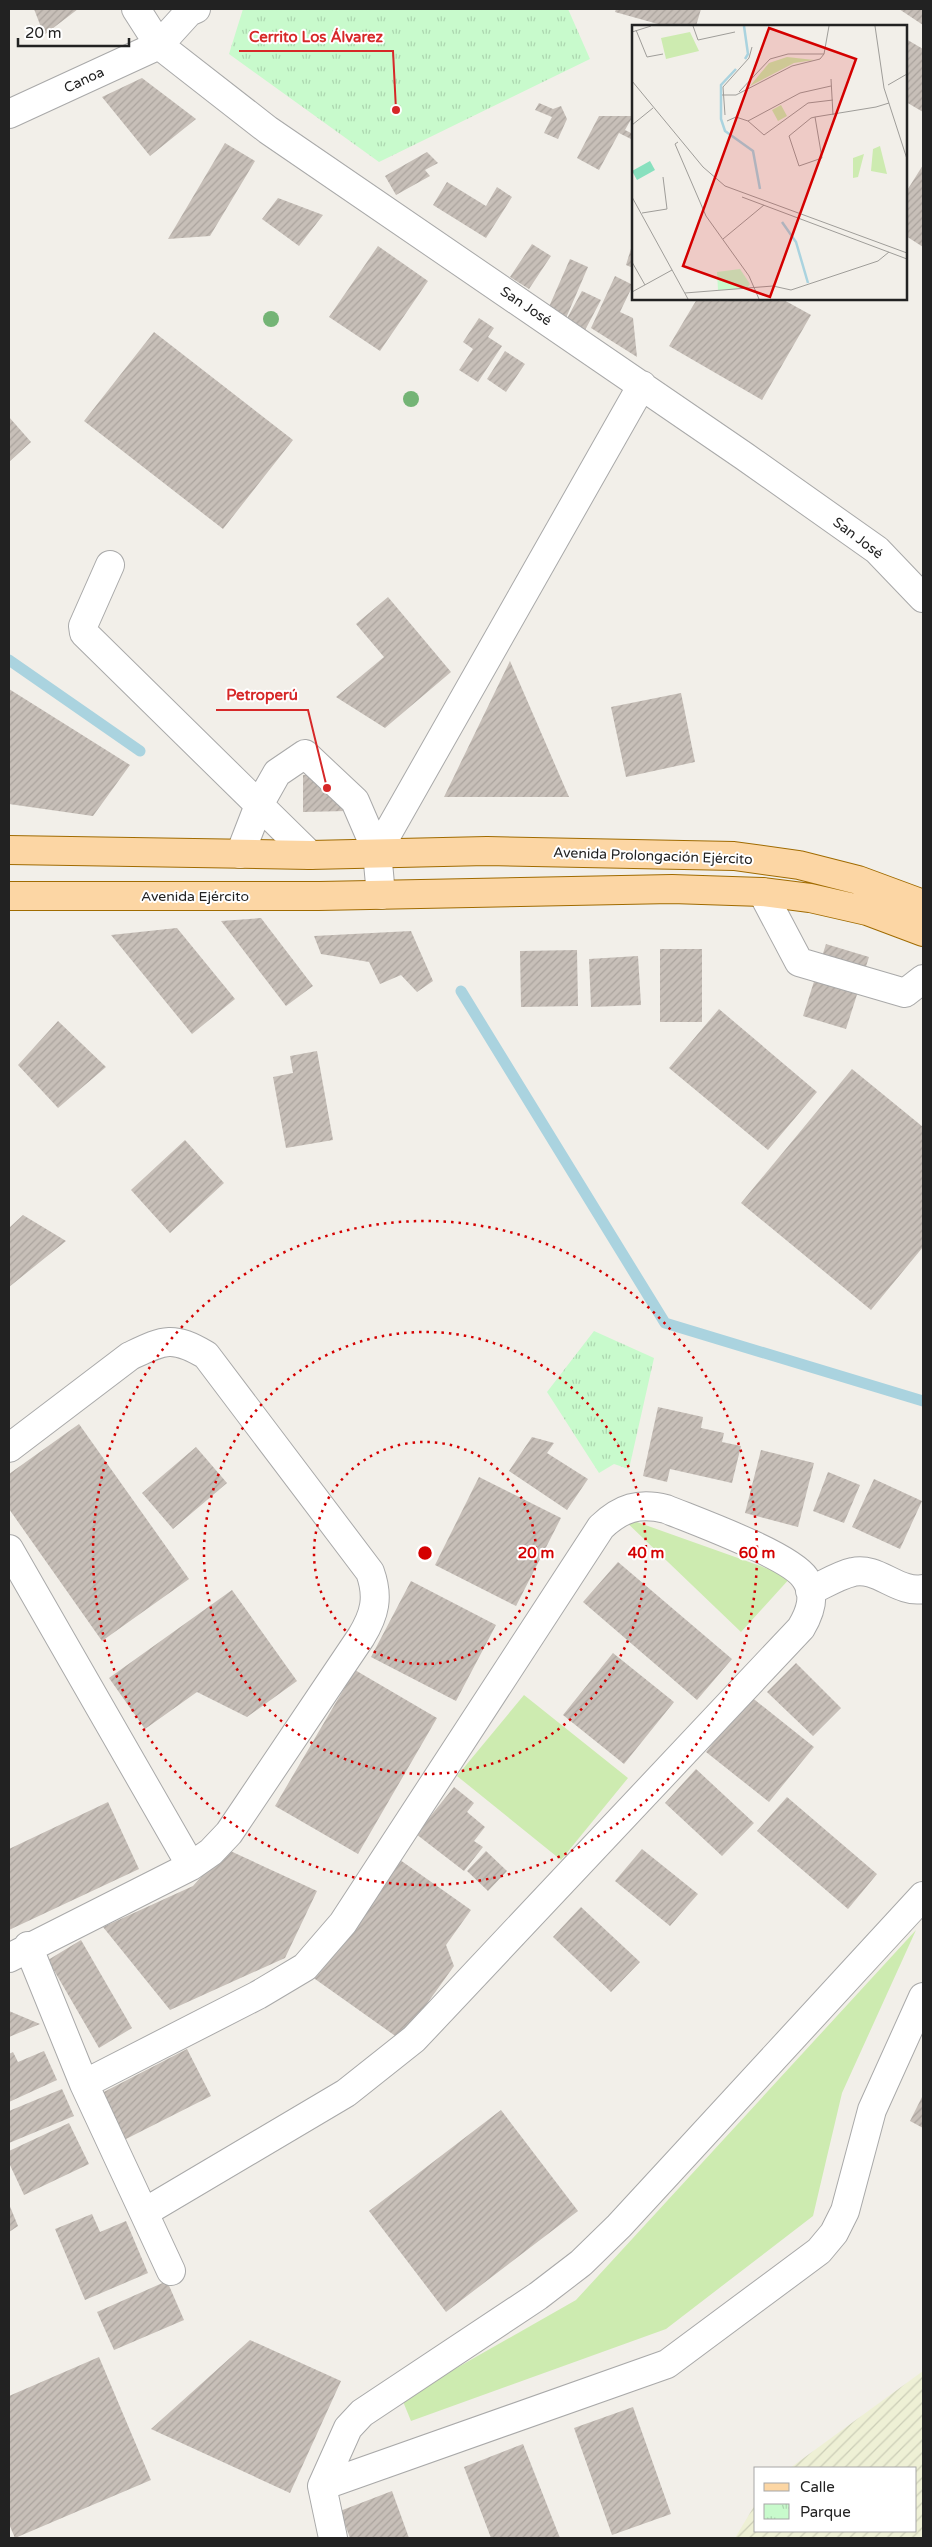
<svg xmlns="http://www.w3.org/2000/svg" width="932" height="2547" font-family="'Varela Round',sans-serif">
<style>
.farmland{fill:url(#farmland-furrows)}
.grass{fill:#cdebb0}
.park{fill:url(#park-tufts)}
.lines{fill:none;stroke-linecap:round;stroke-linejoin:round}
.stream{stroke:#aad3df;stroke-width:11}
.building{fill:url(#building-hatch)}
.minor-casing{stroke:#a9a9a9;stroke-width:30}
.major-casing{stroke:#a06b00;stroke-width:30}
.minor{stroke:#fff;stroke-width:28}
.major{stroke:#fcd6a4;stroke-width:28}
.tree{fill:#74b475}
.ring{fill:none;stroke:#d40000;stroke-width:2.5;stroke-dasharray:2.5 5}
.labels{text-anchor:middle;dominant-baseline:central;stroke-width:4;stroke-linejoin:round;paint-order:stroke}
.street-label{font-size:14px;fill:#222;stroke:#fff}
.inset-river{fill:none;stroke:#aad3df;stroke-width:2.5}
.inset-road{fill:none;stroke:#9f9d99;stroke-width:1}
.view{fill:#d40000;fill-opacity:0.15;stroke:#d40000;stroke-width:2.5}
.inset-edge{fill:none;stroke:#222;stroke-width:2.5}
.centre{fill:#d40000;stroke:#fff;stroke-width:2.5}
.ring-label{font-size:15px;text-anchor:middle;font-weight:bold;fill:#d40000;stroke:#fff;stroke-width:4;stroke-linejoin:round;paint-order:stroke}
.leader{fill:none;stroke:#d62828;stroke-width:2}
.callout-dot{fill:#d62828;stroke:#fff;stroke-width:2}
.callout-label{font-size:15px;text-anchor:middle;font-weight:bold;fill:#d62828;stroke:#fff;stroke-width:4;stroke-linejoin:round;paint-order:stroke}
</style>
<defs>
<pattern id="farmland-furrows" width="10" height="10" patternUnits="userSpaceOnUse" patternTransform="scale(1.25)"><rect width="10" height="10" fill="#eef0d5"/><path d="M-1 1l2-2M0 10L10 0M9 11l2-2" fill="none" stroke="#ccceb7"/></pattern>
<pattern id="park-tufts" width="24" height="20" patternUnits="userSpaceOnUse" patternTransform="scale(1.25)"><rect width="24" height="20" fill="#c8facc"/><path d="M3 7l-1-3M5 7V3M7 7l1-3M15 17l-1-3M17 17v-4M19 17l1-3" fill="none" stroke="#acd6af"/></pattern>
<pattern id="building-hatch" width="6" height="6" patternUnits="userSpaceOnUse" patternTransform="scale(1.25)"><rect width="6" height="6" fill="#c7bfb8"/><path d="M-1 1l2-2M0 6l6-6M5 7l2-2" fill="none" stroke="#aba49e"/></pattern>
</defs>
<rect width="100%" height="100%" fill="#f2efe9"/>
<path class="farmland" d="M923,2371V2538H735L756,2503V2531H916V2468H790Z"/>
<path class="grass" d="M620,1516L791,1577L741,1632Z
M524,1695L628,1778L561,1860L457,1776Z
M916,1930L842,2093L813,2216L666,2329L411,2421L402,2399L576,2300Z"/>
<path class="park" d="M243,9H568L590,59L379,162L229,54Z
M594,1331L654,1358L629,1469L614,1464L599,1473L547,1392Z"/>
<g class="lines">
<path class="stream" d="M9,660L140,751
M461,991L665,1323L923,1401"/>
</g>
<path class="building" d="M34,9H78L44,35Z
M616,9H701L696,26H665L615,12Z
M899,9H923V25Z
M906,39L923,49V112L906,102Z
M142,78L196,119L150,156L102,97Z
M539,103L553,109L561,106L567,119L558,139L544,133L552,117L535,110Z
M599,116H633L625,130L633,134V140L619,133L599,170L577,158Z
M225,143L255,161L210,236L168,239Z
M427,152L438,163L425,170L430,176L396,195L385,176Z
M923,165V247L906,236V192Z
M447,182L486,206L497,187L512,197L486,238L433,205Z
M278,198L323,215L299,246L262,219Z
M633,242V268L626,265Z
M532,244L551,256L529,289L510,277Z
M378,246L428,281L380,351L329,317Z
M570,259L588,267L566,318L548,309Z
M615,276L633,285L620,312L633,318L637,357L591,328Z
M582,291L601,300L583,334L564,324Z
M697,299H782L811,315L762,400L669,346Z
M479,318L494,328L488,337L502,346L478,382L459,370L473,349L463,342Z
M154,332L293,440L223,529L84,421Z
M505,351L525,364L506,392L487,379Z
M9,417L31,442L9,462Z
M388,597L451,672L385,728L336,697L384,657L356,624Z
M510,661L569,797H444Z
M9,689L130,765L93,816L9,804Z
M681,693L695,762L626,777L611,707Z
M347,774V811L303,812V775Z
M261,918L313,986L286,1006L221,921Z
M177,928L235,999L192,1034L111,935Z
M411,931L433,981L417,992L401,975L380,984L369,962L321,954L314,936Z
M826,944L869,957L846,1029L803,1016Z
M660,949H702V1022H660Z
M577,950L578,1006L521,1007L520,951Z
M638,956L641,1005L591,1007L589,959Z
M719,1009L817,1092L768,1150L669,1068Z
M58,1021L106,1067L58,1108L18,1065Z
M317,1051L333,1140L286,1148L273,1077L293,1073L290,1056Z
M852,1069L923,1127V1247L871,1310L741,1203Z
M185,1140L224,1183L170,1233L131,1190Z
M23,1215L66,1241L9,1287V1228Z
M658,1407L703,1417L701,1428L724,1433L722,1442L741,1446L732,1483L670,1469L667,1482L643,1476Z
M79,1424L189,1579L102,1641L9,1509V1474Z
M532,1437L554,1443L547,1453L588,1479L567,1510L509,1471Z
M196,1447L227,1483L173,1529L142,1493Z
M761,1450L814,1463L798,1527L745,1513Z
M828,1472L860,1485L844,1523L813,1511Z
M479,1477L561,1518L516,1606L435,1565Z
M874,1479L922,1501L900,1549L852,1527Z
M618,1562L732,1659L697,1700L583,1602Z
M411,1581L496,1625L456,1701L371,1657Z
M232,1590L297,1681L247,1717L197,1692L145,1729L109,1678Z
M613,1653L674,1702L624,1764L563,1715Z
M796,1663L841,1708L813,1736L767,1692Z
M355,1670L437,1718L358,1854L275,1806Z
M750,1696L814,1747L769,1802L706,1752Z
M696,1769L754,1823L722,1856L665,1803Z
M454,1787L474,1803L467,1812L485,1827L474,1841L483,1847L464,1871L416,1834Z
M787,1797L877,1874L848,1909L757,1831Z
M108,1802L139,1869L9,1930V1849Z
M226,1849L317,1891L285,1958L170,2010L103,1927L193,1886Z
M642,1849L698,1894L670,1926L615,1881Z
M486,1851L507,1871L488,1891L467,1871Z
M393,1855L471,1910L446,1945L454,1966L401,2040L308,1974Z
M581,1907L640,1962L611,1992L553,1937Z
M81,1940L132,2028L99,2048L48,1960Z
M9,2011L40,2024L9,2037Z
M187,2049L211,2096L124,2140L100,2094Z
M44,2051L57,2080L9,2102V2054L13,2052L18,2062Z
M62,2089L74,2116L9,2143V2111Z
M923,2095V2128L910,2121Z
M501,2110L578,2211L446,2312L369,2211Z
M69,2123L89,2164L24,2195L9,2163V2151Z
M9,2204L18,2226L9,2232Z
M92,2214L100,2232L126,2221L148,2273L85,2300L55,2229Z
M167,2281L184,2320L114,2350L97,2312Z
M250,2340L341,2381L290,2493L151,2429Z
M99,2357L151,2480L15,2538L9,2524V2396Z
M633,2407L671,2514L612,2535L574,2428Z
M523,2444L560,2538H491L464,2467Z
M392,2491L409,2538H350L340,2511Z"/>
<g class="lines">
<defs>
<path id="minor" d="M136,9L159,45L268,130L744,456L877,550L923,598
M9,114L159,45L189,12L196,9
M110,565L83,626L84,633L310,855
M377,852L642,385
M240,854L259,805L277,773L305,754L355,801L377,852L381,895
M762,892L799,962L905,993L923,979
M9,1448L130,1356C164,1340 172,1335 206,1355L370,1572C379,1597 375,1614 361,1637L229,1833L211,1852L191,1866L9,1958
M9,1549L191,1866
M810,1591C823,1585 839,1575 853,1572C877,1566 899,1594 923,1589
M28,1946L84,2084L171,2271
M84,2084L258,1995L305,1967L343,1923L601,1527C621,1508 639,1502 666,1509C695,1521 790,1555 805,1578C817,1595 810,1613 801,1628L414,2039L346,2093L145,2212
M322,2486L667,2364L819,2251L834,2233L845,2211L872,2110L923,1997
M333,2538L322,2486L348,2428L362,2413L538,2296L581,2263L619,2226L923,1896"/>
<path id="major" d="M9,850L310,855L487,851L734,856L799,865L858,880L923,904
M9,896H319L672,889L762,892L810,898L867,911L923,932"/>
</defs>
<use href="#minor" class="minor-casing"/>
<use href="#major" class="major-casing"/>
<use href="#minor" class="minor"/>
<use href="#major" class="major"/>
</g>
<g class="tree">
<circle cx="271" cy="319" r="8"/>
<circle cx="411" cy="399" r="8"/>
</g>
<g class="ring">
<circle cx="425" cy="1553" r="111"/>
<circle cx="425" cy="1553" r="221"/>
<circle cx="425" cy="1553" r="332"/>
</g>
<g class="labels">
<g class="street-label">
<text transform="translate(84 80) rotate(-25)">Canoa</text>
<text transform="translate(526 306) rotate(34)">San José</text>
<text transform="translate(858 538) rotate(37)">San José</text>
<text transform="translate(653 856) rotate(2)">Avenida Prolongación Ejército</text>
<text x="195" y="896">Avenida Ejército</text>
</g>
</g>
<g transform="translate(632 25)">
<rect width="275" height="275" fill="#f2efe9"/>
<path d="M58,7L67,26L34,34L29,13ZM155,32L182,35L162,38L118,61L137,38ZM149,80L155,91L146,96L140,85ZM248,121L255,149L239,146L241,124ZM232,129L226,152L221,153V133Z" fill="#cdebb0"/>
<path d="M108,244L118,259L115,263L86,265L85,247Z" fill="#c8facc"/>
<path d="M18,136L23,145L5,155L0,146Z" fill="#88e0be"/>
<path class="inset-river" d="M112,1L116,29L113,34M104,44L89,60V94L93,106L121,126L128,164M150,197L164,217L176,258"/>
<path class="inset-road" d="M61,1L66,15L103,7M243,1L252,63L275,134M4,5L15,32L31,29M0,7L19,1M199,54L201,90M0,56L71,142L93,161L275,228M256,60L275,49M107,67L138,34L156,29H192M90,70H104L160,41L188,34L192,29L197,1M93,90L91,62L117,33L120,22M183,92L190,133L167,141L157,111L179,93L183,92L244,82L257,78M95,96L104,92L116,96L132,110L176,78L201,75M116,96L168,68L199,61M0,100L21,83M46,117L43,119L74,191L117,251L127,274M0,172L56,274M110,172L275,234M10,188L35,184L31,152M91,214L132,180M0,237L13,260M0,267L40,245M53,268L141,261L159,265L246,236L257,227"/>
<path class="view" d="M137,3L224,34L138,272L51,241Z"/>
<rect width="275" height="275" class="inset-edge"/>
</g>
<circle cx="425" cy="1553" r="8" class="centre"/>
<g class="ring-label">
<text x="536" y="1558">20 m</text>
<text x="646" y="1558">40 m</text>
<text x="757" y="1558">60 m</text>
</g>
<path class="leader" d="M396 110L393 51H239M327 788L308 710H216"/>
<g class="callout-dot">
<circle cx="396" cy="110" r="5"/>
<circle cx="327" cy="788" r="5"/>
</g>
<g class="callout-label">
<text x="316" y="42">Cerrito Los Álvarez</text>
<text x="262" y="700">Petroperú</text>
</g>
<rect width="932" height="2547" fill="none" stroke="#222222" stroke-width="20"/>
<rect x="754" y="2467" width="162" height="65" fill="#ffffff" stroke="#a7a7a7"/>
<rect x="764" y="2483" width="25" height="8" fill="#fcd6a4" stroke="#a7a7a7"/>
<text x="800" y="2492" font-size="15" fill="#222222">Calle</text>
<rect x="764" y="2504" width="25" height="15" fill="url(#park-tufts)" stroke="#a7a7a7"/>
<text x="800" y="2517" font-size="15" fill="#222222">Parque</text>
<path d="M18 38v8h111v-8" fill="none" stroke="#222222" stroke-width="2.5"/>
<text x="25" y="38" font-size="15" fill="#222222" stroke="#ffffff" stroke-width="4" paint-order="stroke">20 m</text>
</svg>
